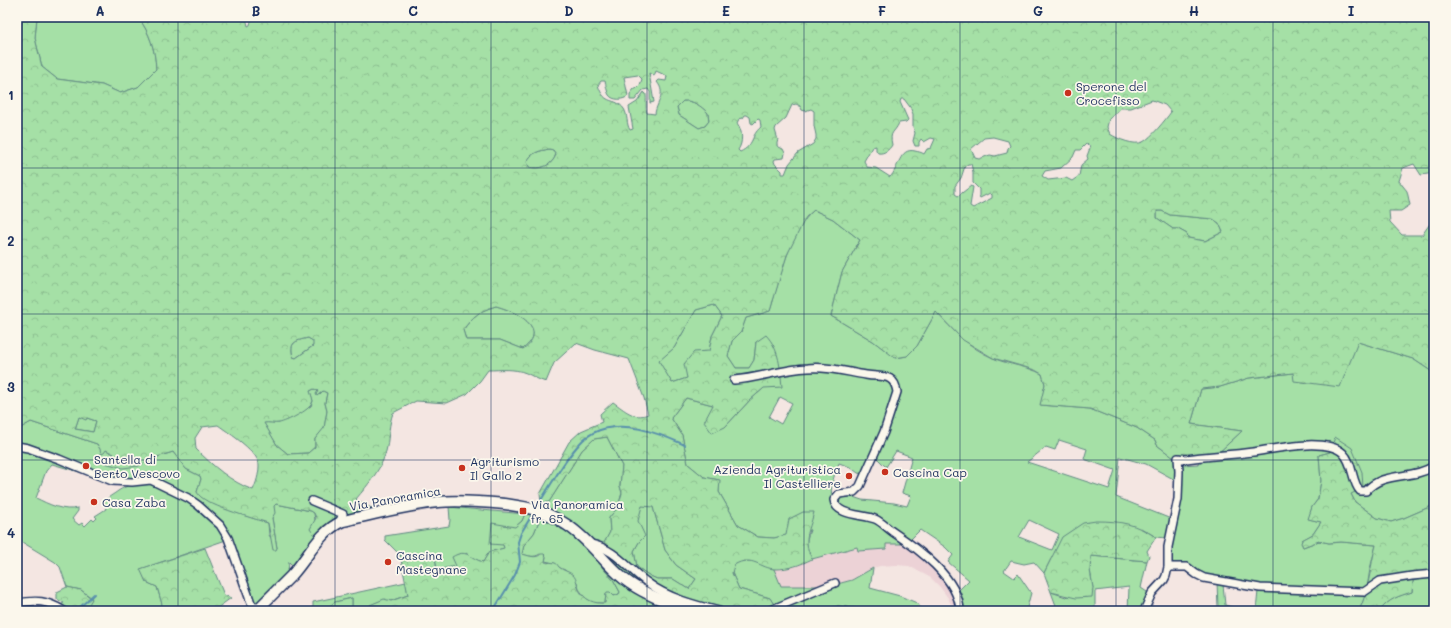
<svg xmlns="http://www.w3.org/2000/svg" width="1451" height="628" font-family="Mali,sans-serif">
<style>
.built{fill:#ecd2d6}
.green{fill:#a5e0a6;stroke:#608882;fill-rule:evenodd}
.forest{fill:url(#forest-crowns);stroke:#608882;fill-rule:evenodd}
.lines{fill:none;stroke-linecap:round;stroke-linejoin:round}
.stream{stroke:#5990ac;stroke-width:2}
.street-casing{stroke:#1b2f5e;stroke-width:10}
.secondary-casing{stroke:#1b2f5e;stroke-width:13}
.street{stroke:#fbf7ec;stroke-width:7}
.secondary{stroke:#fbf7ec;stroke-width:10}
.grid{fill:none;stroke:#1b2f5e;stroke-width:1;stroke-opacity:0.55}
.poi-dot{fill:#c8321e;stroke:#fbf7ec;stroke-width:1.5}
.labels{text-anchor:middle;dominant-baseline:central;stroke-width:3.5;stroke-linejoin:round;paint-order:stroke}
.poi-label{font-size:12px;fill:#1b2f5e;stroke:#fbf7ec;text-anchor:start}
.street-label{font-size:12px;fill:#1b2f5e;stroke:#fbf7ec}
.neatline{fill:none;stroke:#1b2f5e;stroke-width:1.5}
.grid-label{font-size:13px;text-anchor:middle;font-weight:bold;fill:#1b2f5e}
</style>
<defs>
<pattern id="forest-crowns" width="20" height="18" patternUnits="userSpaceOnUse"><rect width="20" height="18" fill="#a5e0a6"/><path d="M2 6a3 3 0 1 1 6 0M12 15a3 3 0 1 1 6 0" fill="none" stroke="#8dc091"/></pattern>
</defs>
<rect width="100%" height="100%" fill="#f4e6e2"/>
<filter id="ink" filterUnits="userSpaceOnUse"><feTurbulence type="fractalNoise" baseFrequency=".025" numOctaves="2"/><feDisplacementMap in="SourceGraphic" scale="8" xChannelSelector="R" yChannelSelector="G"/><feConvolveMatrix kernelMatrix="1 2 1 2 8 2 1 2 1" color-interpolation-filters="sRGB"/></filter>
<g filter="url(#ink)">
<path class="built" d="M886,544H907L933,566L950,587L955,599L956,611H954L948,598L940,587L931,578L909,566L895,565L880,566L873,568L852,580L830,586H780L774,569L796,566L812,559L857,547L858,551L886,549Z"/>
<path class="green" d="M37,17H138C150,33 155,49 156,69L138,87L120,93L102,85L57,79L42,67L35,38Z
M683,101C693,100 701,106 708,113L709,121L705,126L699,128L679,115L677,107Z
M549,149L553,150L556,154C553,166 540,170 529,167L527,162C531,152 540,151 549,149Z
M814,210L833,219L860,240L842,272L831,316L873,341L896,358L907,356L917,346L936,312C954,331 968,347 993,358C1009,365 1027,366 1042,374L1045,384L1041,405L1090,409L1137,428L1155,440L1157,445L1174,458L1177,464V481L1146,464L1120,457L1116,497L1171,519L1167,538L1156,537L1141,528L1051,559L1044,573L1034,562L1024,564L1011,561L1004,571L1014,578L1018,574L1031,593L1026,611H962L957,592L969,580L948,562L953,555L945,547L920,530L909,541L872,515L842,509L836,504L839,497L847,495L862,500L894,503L907,506L911,496L902,493L912,457L896,451L886,467L875,456C885,435 894,416 898,394L895,390L885,424L863,474L858,473L850,467L839,463C833,479 827,492 836,507L873,521L907,544H886V549L858,551L857,547L812,559C806,547 805,543 810,530L774,538L758,537L738,525L719,492V480L704,477L688,464L682,435L671,418L686,398L713,405L725,427L750,400L764,388L756,342L754,360L749,368H736L728,356L732,341L741,332L746,318L770,311C779,281 791,229 814,210ZM780,397L792,403L781,424L769,417ZM1059,440L1087,449L1084,459L1115,470L1109,489L1027,462L1046,447L1055,450ZM1029,520L1059,534L1052,550L1019,537Z
M1157,211H1162L1170,215L1213,219L1219,223L1223,232L1205,241L1188,238L1187,234L1178,229H1173L1157,218Z
M714,305L722,316L712,336L709,351L687,378L672,383L658,361L674,348L696,310Z
M496,306C515,311 551,328 523,349L500,340H466L463,330C474,315 479,311 496,306Z
M308,338L313,341L314,345L296,358L293,357C289,342 295,341 308,338Z
M1358,342L1413,359L1434,373V505L1404,518L1391,522L1377,518L1355,502L1330,452L1319,455L1321,481L1318,499L1312,507L1309,519L1321,522L1313,534L1302,540L1303,547L1319,541L1329,543L1341,542L1376,545L1370,569L1366,594L1359,611H1256L1258,591L1223,584L1225,605L1244,611C1235,611 1228,607 1218,607L1217,582L1259,585L1202,575L1170,565L1171,538L1181,465L1199,464L1217,454L1242,431L1191,424L1201,389L1220,387L1249,378L1294,373Z
M314,389L317,390L319,395L323,391L327,393L325,403L327,411L324,429L315,439V447L308,453L288,454L277,445L263,422L279,423L306,409L311,406L313,401L310,391Z
M79,417L87,418L96,421L93,432L75,429Z
M31,422L97,444L100,449L106,450L114,454L111,459L105,463L138,466L154,458L173,452L186,469L200,476L201,479L197,492L243,515L268,523L269,535L277,548L272,518L274,505L276,504L311,511L314,513L317,536L293,566L289,562L288,572L256,605L252,599L219,521L154,478L153,475H149L150,478L124,479L106,477L87,468L88,466L83,464L82,466L49,453L17,442V430Z
M607,437L622,466L620,486L622,493L618,507L609,518L610,532L603,546L593,542L542,508V506L540,505L541,503L549,502L582,450L594,439Z
M17,448L41,455L90,475L52,464L46,471L36,498C48,504 64,512 78,508V511L72,519L79,525L82,523L85,526L92,519L94,521L97,518L95,516L106,509L104,503C107,497 113,495 118,491C127,485 137,482 147,484C168,487 212,514 222,532C224,534 225,538 226,540L141,569L146,582L157,587L162,604L158,611H85L92,598L81,590L67,587L60,567L55,562L17,539Z
M642,505L653,507L665,550L676,565L696,579L689,589L673,579H657L650,576L637,567L634,551L639,542L644,536L637,521Z
M449,507L525,514L522,521L515,527L503,545L505,548L489,552L483,562L474,559L466,553L457,566L437,570L435,557L400,555L385,540V536L449,526L450,520Z
M541,516L553,519L562,530L565,528L580,539L603,565L602,567L614,581L620,592L619,594L613,596L606,594L605,603H593L586,599L579,589L577,582L565,570L560,568L554,563L545,561L546,557L540,554C534,558 529,556 522,554L524,545L534,533Z
M1091,556L1147,561L1141,588L1150,594L1142,611H1128L1129,587L1095,591V611H1058L1051,592L1066,597L1093,588L1090,570Z
M741,561H754L774,569L781,586H830L852,580L873,568L870,588L900,596L917,603L923,611H863L860,609L838,606L821,611H788L776,608L770,598L739,589L732,573L734,565Z
M1434,567V611H1380C1387,599 1399,596 1412,592L1413,581L1431,574Z
M406,582L408,595L390,601L384,600L370,605L367,611H352V598L335,602L323,611H313V602Z"/>
<path class="forest" d="M17,17H37L35,38L42,67L57,79L102,85L120,93L138,87L156,69C155,49 150,33 138,17H246L248,26L250,25L252,17H1434V173L1421,175L1414,164L1403,168L1399,181L1407,191L1410,205L1401,211H1389L1390,222L1402,235H1422L1434,218V373L1413,359L1358,342L1340,387L1294,381L1293,373L1249,378L1220,387L1201,389L1191,424L1242,431L1217,454L1199,464L1198,455L1174,458L1157,445L1155,440L1137,428L1090,409L1040,405L1045,384L1042,374L1035,370L993,358L963,340L936,312L917,346L907,356L895,358L873,341L831,316L842,272L860,240L833,219L814,210L806,217L787,255L770,311L746,318L741,332L732,341L728,356L736,368H749L754,360L756,342L766,335C780,350 780,368 782,387L764,388L750,400L725,427L712,433L704,422L713,405L686,398L671,418L682,435L688,464L704,477L720,480L719,492L738,525L758,537L774,538L786,535L789,519L803,512H814C809,533 802,539 812,559C800,565 789,569 776,569C760,569 753,554 734,565L732,573L739,589L770,598L776,608L788,611H698L648,591L625,576L600,550L610,532L609,518L618,507L622,493L620,486L622,466L607,437L594,439L582,450L549,502L541,503L540,494L569,442L581,431L602,422L600,414L613,402C625,410 634,420 648,414L644,398L629,359L595,350L576,343L554,363L546,382C538,380 533,376 526,373C514,368 500,370 488,370L480,381L467,394L447,403L416,401L393,413C389,424 389,435 387,447C384,466 368,485 356,499L365,505L376,510L315,536L310,529L316,518L314,513L311,511L276,504L274,506L275,513L272,518L277,548L276,550H273L268,523C253,518 202,505 197,492L201,479L200,476L186,469L173,452L154,458L138,466L123,468L105,463L108,458L111,459L114,454L106,450L104,453L101,454L100,449L97,444L31,422L17,430ZM656,71L667,76L666,81L659,80L657,82C667,94 656,103 655,114L647,113C645,108 647,100 646,94L644,92L637,102L629,107L633,129L630,130C626,124 628,115 624,109C615,96 605,107 598,85L601,81H605C606,85 607,92 609,95C613,101 624,100 628,96L624,77L638,75L642,79L640,85L636,89H634L630,94V100H635L643,90L648,89L650,92V103L654,102L649,73L654,76ZM901,99H904L910,107L913,114V127L915,133L913,141L915,146H919V142L921,139L924,142L931,138L935,139L931,148L927,149L924,154C921,152 919,152 915,151C899,147 899,169 890,177L876,168L867,167L864,161L872,147L876,146V150L878,153C884,154 889,150 892,145C889,131 894,134 899,123L906,122L908,120L900,102ZM1152,100L1165,105L1171,112C1166,119 1151,138 1143,142C1134,146 1118,139 1110,134L1107,127L1109,119L1121,108H1131ZM683,101C693,100 701,106 708,113L709,121L705,126L699,128L679,115L677,107ZM796,104L800,106L802,110L805,111L811,109L814,111V126L816,135V139L813,144L798,153L789,164L785,174H782V171L775,164L774,161L775,159L784,158L785,153L783,149L777,146V143L778,140L775,130L776,127L786,118L792,105ZM745,115H747L750,117L751,123L753,124L758,119L760,120L761,127C750,136 755,145 740,152L738,150C743,143 743,131 737,123L739,119L743,118ZM993,137L1008,141L1010,146L1008,148L1007,153L995,156L990,155L979,159L975,158L971,149L984,138ZM1086,144L1089,145L1090,148L1087,156L1088,159L1081,165L1079,176L1072,181L1066,178L1048,180L1042,176L1045,171L1061,168L1073,157L1076,150H1080ZM549,149L553,150L556,154C553,166 540,170 529,167L527,162C531,152 540,151 549,149ZM968,164H971L973,172V183L979,189V196L980,198L990,193L992,195V198L973,208L970,206L973,187L971,186L958,196L955,194V186L961,178L965,166ZM1157,211H1162L1170,215L1213,219L1219,223L1223,232L1205,241L1188,238L1187,234L1178,229H1173L1157,218ZM714,305L722,316L712,336L709,351L694,352L684,364L687,378L672,383L659,361L674,348L696,310ZM496,306C515,311 551,328 523,349L500,340H466L463,330C473,316 479,311 496,306ZM308,338L313,341V346L296,358L293,357C289,342 295,341 308,338ZM314,389L318,391L316,394L317,396L323,391L327,393L325,403L327,411L324,428L315,439V447L308,453L288,454L277,445L264,423C268,422 275,424 279,423C286,422 310,410 312,403C314,400 311,395 310,391ZM79,417L86,420L87,418L96,421L93,432L75,429ZM218,425C229,433 260,453 259,466C259,474 256,484 253,490C231,482 212,465 196,449L195,438L202,427ZM642,506L653,507L665,550L676,565L696,579L689,589L673,579H657L650,576L637,567L634,551L639,542L645,536L638,521Z
M1335,437L1352,448L1362,472L1363,488L1351,494L1355,502L1377,518L1391,522L1404,518L1434,505V567L1432,574L1413,581L1412,592C1399,596 1388,599 1380,611H1359C1369,590 1370,567 1376,545L1341,542L1329,543L1319,541L1303,547L1301,543L1302,540L1313,534L1321,522L1308,519L1312,507L1318,499L1321,481L1319,455L1330,452Z
M525,514L541,516L534,533L524,545L522,554C527,555 533,558 538,556C543,554 538,554 544,554L546,556L545,562C549,563 552,562 555,563C558,564 557,565 559,567C563,571 569,571 573,575C577,579 577,585 579,590C585,600 594,604 605,603L606,594L607,592H610L614,596L619,594L620,592L614,581L602,567L603,565L678,611H367L370,605L384,599L391,601L408,595L400,555L435,557L437,570L456,566L452,557C467,548 469,558 483,562L489,552L504,548L503,545L490,544L492,523L515,527L522,521Z
M1096,521C1122,521 1135,524 1156,537L1147,551L1149,556L1147,561L1091,556L1090,570L1093,588L1092,597L1076,598L1051,592L1044,573L1062,537L1083,523Z
M205,548L224,595L231,598L213,611H158L162,604L157,587L146,582L140,569Z
M67,587L81,590L92,599L85,611H70L60,605L64,603L57,599V592Z
M352,598V611H323L335,602Z
M838,606L860,609L863,611H821Z"/>
<g class="lines">
<path class="stream" d="M541,500C554,480 566,457 583,440C586,437 590,435 593,433C622,418 658,433 685,445
M76,611L94,594
M493,611L515,575L520,562L518,542L521,533L532,515"/>
<defs>
<path id="street" d="M734,380C759,378 783,369 808,368C827,366 847,372 866,375C881,378 894,372 897,392L884,432L860,486L854,492L839,494L834,500C836,516 863,514 875,519C882,522 887,528 893,532C917,548 959,578 960,611
M17,446L28,448L59,459L112,481L132,482L151,480L188,498L198,505L220,525L228,538L251,603L256,610
M312,501L343,514L339,523
M590,544C615,548 629,570 648,583C668,598 695,605 719,611
M1168,567H1187L1196,574L1204,578L1260,588L1364,592L1380,581L1412,576L1434,574
M17,603C37,600 46,600 64,611
M768,611L835,583
M1144,611L1152,593L1164,580L1166,576L1168,567V547L1178,499L1179,471L1178,458L1186,459C1209,456 1231,455 1253,452C1275,449 1325,437 1343,453C1354,464 1351,481 1360,491H1366C1383,471 1412,480 1432,467"/>
<path id="secondary" d="M256,611C267,600 279,588 291,576C308,558 319,531 343,521C375,514 407,505 438,502C460,500 483,502 505,504C532,508 544,510 567,525C590,540 604,563 624,579C643,594 667,602 689,611"/>
</defs>
<use href="#street" class="street-casing"/>
<use href="#secondary" class="secondary-casing"/>
<use href="#street" class="street"/>
<use href="#secondary" class="secondary"/>
</g>
</g>
<path class="grid" d="M178,17V611M335,17V611M491,17V611M647,17V611M804,17V611M960,17V611M1116,17V611M1273,17V611M17,168H1434M17,314H1434M17,460H1434"/>
<g class="poi-dot">
<circle cx="1068" cy="93" r="4"/>
<circle cx="86" cy="466" r="4"/>
<circle cx="462" cy="468" r="4"/>
<circle cx="885" cy="472" r="4"/>
<circle cx="849" cy="476" r="4"/>
<circle cx="94" cy="502" r="4"/>
<rect x="519" y="507" width="8" height="8" rx="2"/>
<circle cx="388" cy="562" r="4"/>
</g>
<g class="labels">
<g class="poi-label">
<text x="1076" y="86">Sperone del<tspan x="1076" dy="14">Crocefisso</tspan></text>
<text x="94" y="459">Santella di<tspan x="94" dy="14">Berto Vescovo</tspan></text>
<text x="470" y="461">Agriturismo<tspan x="470" dy="14">Il Gallo 2</tspan></text>
<text x="841" y="469" text-anchor="end">Azienda Agrituristica<tspan x="841" dy="14">Il Castelliere</tspan></text>
<text x="893" y="472">Cascina Cap</text>
<text x="102" y="502">Casa Zaba</text>
<text x="531" y="504">Via Panoramica<tspan x="531" dy="14">fr. 65</tspan></text>
<text x="396" y="555">Cascina<tspan x="396" dy="14">Mastegnane</tspan></text>
</g>
<g class="street-label">
<text transform="translate(395 498) rotate(-10)">Via Panoramica</text>
</g>
</g>
<rect width="1451" height="628" fill="none" stroke="#fbf7ec" stroke-width="44"/>
<rect x="22" y="22" width="1407" height="584" class="neatline"/>
<g class="grid-label">
<text x="100" y="16">A</text>
<text x="256" y="16">B</text>
<text x="413" y="16">C</text>
<text x="569" y="16">D</text>
<text x="726" y="16">E</text>
<text x="882" y="16">F</text>
<text x="1038" y="16">G</text>
<text x="1194" y="16">H</text>
<text x="1351" y="16">I</text>
<text x="11" y="100">1</text>
<text x="11" y="246">2</text>
<text x="11" y="392">3</text>
<text x="11" y="538">4</text>
</g>
</svg>
